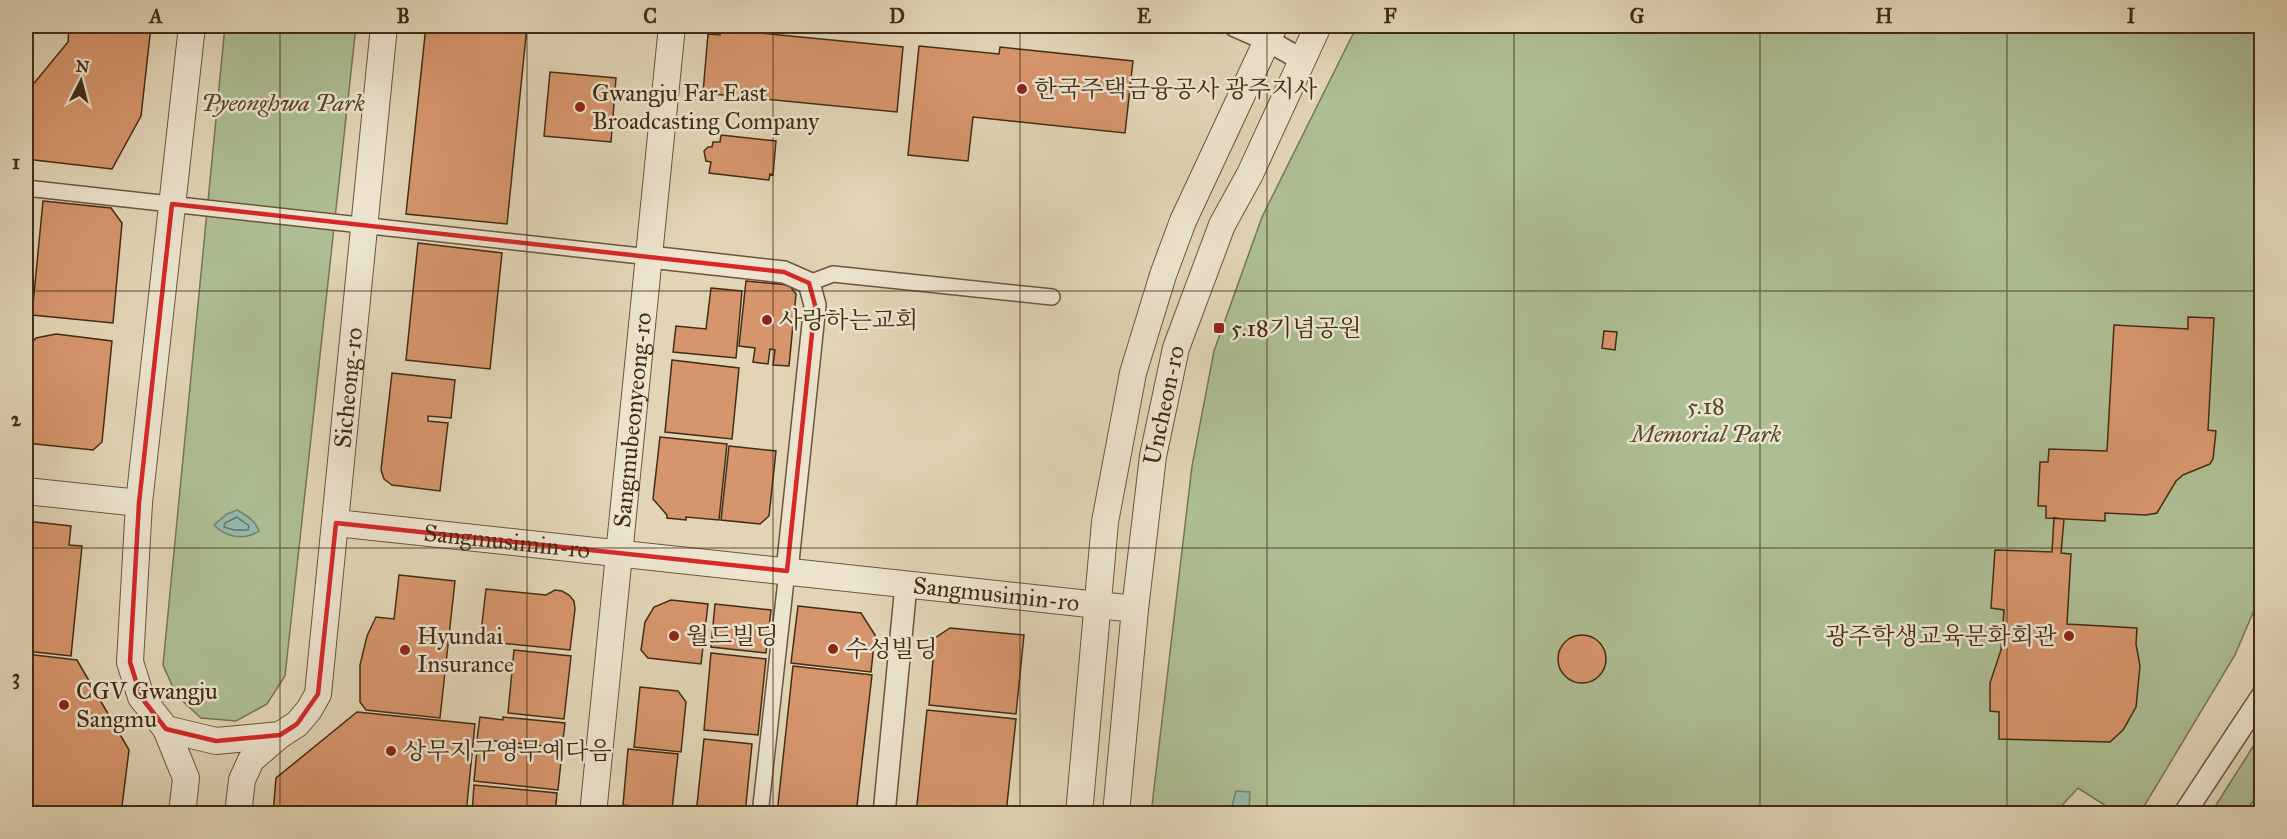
<svg xmlns="http://www.w3.org/2000/svg" width="2287" height="839" viewBox="0 0 2287 839" font-family="'IM FELL Great Primer','Noto Serif KR',serif">
	<rect width="100%" height="100%" fill="#e1d5b5"/>
	<filter id="stains"><feTurbulence type="fractalNoise" baseFrequency=".00333" numOctaves="4"/><feColorMatrix values="0 0 0 0 .2 0 0 0 0 .09 0 0 0 0 .02 0 0 0 .5 -.17"/></filter>
	<radialGradient id="worn" r=".72"><stop offset=".6" stop-color="#630" stop-opacity="0"/><stop offset="1" stop-color="#630" stop-opacity=".3"/></radialGradient>
	<!-- green -->
	<path fill="#adbe92" stroke="#787554" stroke-width="1.5" d="M225,26H356L285,676L267,704L236,721L201,718L177,696L163,665Z
		M1357,26H2261V594L2235,655L2140,813H2117L2078,788L2054,814H1151L1192,466L1214,351L1262,217Z
		M2261,734V790L2245,813H2211Z"/>
	<!-- water -->
	<path fill="#94b9ad" stroke="#738170" stroke-width="1.5" d="M237,510C246,515 256,521 259,531C244,541 225,537 214,525L227,514Z
		M1236,791L1250,792L1249,808L1247,813H1230Z"/>
	<g fill="none" stroke-linecap="round" stroke-linejoin="round">
		<!-- shore -->
		<path stroke="#6b7261" stroke-width="1.5" d="M237,517L249,526L248,530H234L224,527L225,523Z"/>
	</g>
	<!-- building -->
	<path fill="#d7956d" stroke="#422c15" stroke-width="1.5" d="M69,26H151L141,116L112,169L26,159V93L68,42Z
		M426,26H527L507,224L406,214Z
		M720,29L903,47L897,112L703,93L708,34L720,35Z
		M919,46L999,54L1000,47L1133,61L1125,133L973,117L968,161L908,155Z
		M550,72L616,78L611,142L544,136Z
		M721,135L776,141L773,175L770,174L769,180L709,173L711,162L706,161L704,151L708,147H712L713,142H720Z
		M43,201L111,208L122,223L113,323L32,315Z
		M418,243L502,253L490,369L406,360Z
		M746,281L789,285L796,294L789,366L773,365L775,350L770,349L768,364L753,362L755,348L739,346Z
		M711,288L742,291L736,358L673,352L676,326L706,329Z
		M2188,317L2214,318L2208,430L2216,431L2213,459L2210,464L2183,475L2176,481L2157,513L2146,515L2105,513V521L2046,518V506H2038L2040,462H2048L2049,449L2107,451L2114,325L2188,329Z
		M1604,331L1617,332L1615,350L1602,348Z
		M56,334L112,341L102,442L93,450L26,443V418L30,419L33,390L26,382V350L36,338Z
		M672,360L739,368L732,439L665,432Z
		M392,373L455,380L451,418L428,416V421L448,423L440,491L392,485L384,479L381,470Z
		M660,437L727,444L719,520L686,517V520L667,518V515L653,499Z
		M729,446L776,451L769,516L760,524L721,520Z
		M2054,518L2064,519L2061,553L2071,554L2067,624L2137,628L2136,644L2140,666L2136,707L2123,730L2110,742L1999,739V712L1990,711V683L2001,650L2004,610L1991,608L1995,550L2052,552Z
		M26,521L71,526L69,545L82,546L71,656L26,651Z
		M399,575L455,581L440,718L366,710L360,702V665L367,636L376,617L394,619Z
		M486,589L546,595L555,590L562,591L569,595L574,601L575,609L570,650L480,641Z
		M671,600L708,604L701,664L648,658L641,650L645,622L654,607Z
		M715,604L771,610L766,653L711,647Z
		M798,606L861,613L875,635L871,672L791,663Z
		M950,628L1024,635L1016,714L929,705L935,638Z
		M1558 659a24 24 0 1 1 48 0a24 24 0 1 1-48 0Z
		M514,650L571,656L564,719L508,713Z
		M711,653L766,659L758,735L704,730Z
		M26,654L77,660L129,750L121,814H26Z
		M793,666L872,675L856,814H777Z
		M640,687L678,691L686,702L681,752L634,747Z
		M927,710L1016,719L1006,814H916Z
		M357,712L475,724L466,814H273L276,778Z
		M480,717L503,720V717L565,723L562,748L477,739Z
		M704,739L752,744L745,814H696Z
		M497,745L562,752L558,790L474,781L477,750L496,752Z
		M628,749L678,754L672,810L623,805Z
		M474,785L557,793L555,814H472Z
		M622,809L670,813V814H621Z"/>
	<g fill="none" stroke-linecap="round" stroke-linejoin="round">
		<defs>
			<path id="pedestrian" d="M26,188L650,257
				M809,283L833,274L1052,297
				M760,814L787,571"/>
			<path id="minor" d="M1235,26L1267,40L1302,60
				M650,257L784,272L809,283L815,305L787,571
				M884,814L906,585
				M2184,814L2262,696"/>
			<g id="tertiary">
				<path id="s1" d="M192,26L139,503L130,662L141,697L166,729L216,741L280,735L297,724L309,710L318,694L384,26"/>
				<path d="M26,491L139,503"/>
				<path id="s2" d="M336,523L1135,609"/>
				<path d="M166,729L186,778L182,814"/>
				<path d="M238,814L242,780L251,760L280,735"/>
				<path id="s3" d="M593,814L672,26"/>
				<path d="M1079,814L1105,522L1133,373L1163,275L1183,221L1274,26"/>
				<path id="s4" d="M1116,814L1135,609L1153,456L1176,348L1222,225L1250,174L1318,26"/>
			</g>
		</defs>
		<!-- pedestrian casing -->
		<use href="#pedestrian" stroke="#6a563d" stroke-width="18"/>
		<!-- minor casing -->
		<use href="#minor" stroke="#6a563d" stroke-width="24"/>
		<!-- tertiary casing -->
		<use href="#tertiary" stroke="#6a563d" stroke-width="28"/>
		<!-- pedestrian -->
		<use href="#pedestrian" stroke="#ece4cf" stroke-width="15"/>
		<!-- minor -->
		<use href="#minor" stroke="#ece4cf" stroke-width="21"/>
		<!-- tertiary -->
		<use href="#tertiary" stroke="#ece4cf" stroke-width="26"/>
	</g>
	<!-- marked area -->
	<path fill="none" stroke="#d62828" stroke-width="4.5" stroke-linejoin="round" d="M172,204L784,272L809,283L815,305L787,571L336,523L318,694L297,724L280,735L216,741L166,729L141,697L130,662L139,503Z"/>
	<!-- grid -->
	<path fill="none" stroke="#422c15" stroke-width="1.5" stroke-opacity="0.55" d="M280,26V814M527,26V814M773,26V814M1020,26V814M1267,26V814M1514,26V814M1760,26V814M2007,26V814M26,291H2262M26,548H2262"/>
	<!-- markers -->
	<g fill="#8f2418" stroke="#ece4cf" stroke-width="2">
		<circle cx="1022" cy="89" r="6"/>
		<circle cx="580" cy="107" r="6"/>
		<circle cx="767" cy="320" r="6"/>
		<rect x="1213" y="322" width="12" height="12" rx="3"/>
		<circle cx="674" cy="636" r="6"/>
		<circle cx="2069" cy="636" r="6"/>
		<circle cx="833" cy="649" r="6"/>
		<circle cx="405" cy="650" r="6"/>
		<circle cx="64" cy="705" r="6"/>
		<circle cx="391" cy="751" r="6"/>
	</g>
	<g text-anchor="middle" dominant-baseline="central" stroke-width="5" stroke-linejoin="round" paint-order="stroke">
		<!-- poi labels -->
		<g font-size="24" fill="#422c15" stroke="#ece4cf" text-anchor="start">
			<text x="1034" y="89">한국주택금융공사 광주지사</text>
			<text x="592" y="93">Gwangju Far East<tspan x="592" dy="28">Broadcasting Company</tspan></text>
			<text x="779" y="320">사랑하는교회</text>
			<text x="1231" y="328">5.18기념공원</text>
			<text x="417" y="636">Hyundai<tspan x="417" dy="28">Insurance</tspan></text>
			<text x="686" y="636">월드빌딩</text>
			<text x="2057" y="636" text-anchor="end">광주학생교육문화회관</text>
			<text x="845" y="649">수성빌딩</text>
			<text x="76" y="691">CGV Gwangju<tspan x="76" dy="28">Sangmu</tspan></text>
			<text x="403" y="751">상무지구영무예다음</text>
		</g>
		<!-- park labels -->
		<g font-size="24" font-style="italic" fill="#57492e" stroke="#ece4cf">
			<text x="283" y="103">Pyeonghwa Park</text>
			<text x="1706" y="406">5.18<tspan x="1706" dy="28">Memorial Park</tspan></text>
		</g>
		<!-- street labels -->
		<g font-size="24" fill="#422c15" stroke="#ece4cf">
			<text stroke="none"><textPath href="#s1" startOffset="1197">Sicheong-ro</textPath></text>
			<text stroke="none"><textPath href="#s4" startOffset="412">Uncheon-ro</textPath></text>
			<text stroke="none"><textPath href="#s3" startOffset="396">Sangmubeonyeong-ro</textPath></text>
			<text stroke="none"><textPath href="#s2" startOffset="172">Sangmusimin-ro</textPath></text>
			<text stroke="none"><textPath href="#s2" startOffset="664">Sangmusimin-ro</textPath></text>
		</g>
	</g>
	<!-- margin -->
	<rect width="2287" height="839" fill="none" stroke="#e1d5b5" stroke-width="66"/>
	<!-- north arrow -->
	<g transform="translate(81 81) rotate(6)" stroke="#ece4cf" stroke-width="4.5" paint-order="stroke">
	<path d="M0-4.5L10 22L0 15L-10 22Z" fill="#422c15"/>
	<text y="-9" font-size="16" font-weight="bold" text-anchor="middle" fill="#422c15">N</text>
	</g>
	<rect x="33" y="33" width="2221" height="773" fill="none" stroke="#422c15" stroke-width="2"/>
	<g font-size="20" text-anchor="middle" font-weight="bold" fill="#422c15">
		<text x="156" y="23">A</text>
		<text x="403" y="23">B</text>
		<text x="650" y="23">C</text>
		<text x="897" y="23">D</text>
		<text x="1144" y="23">E</text>
		<text x="1390" y="23">F</text>
		<text x="1637" y="23">G</text>
		<text x="1884" y="23">H</text>
		<text x="2131" y="23">I</text>
		<text x="16" y="169">1</text>
		<text x="16" y="426">2</text>
		<text x="16" y="684">3</text>
	</g>
	<rect width="100%" height="100%" filter="url(#stains)"/>
	<rect width="100%" height="100%" fill="url(#worn)"/>
</svg>
